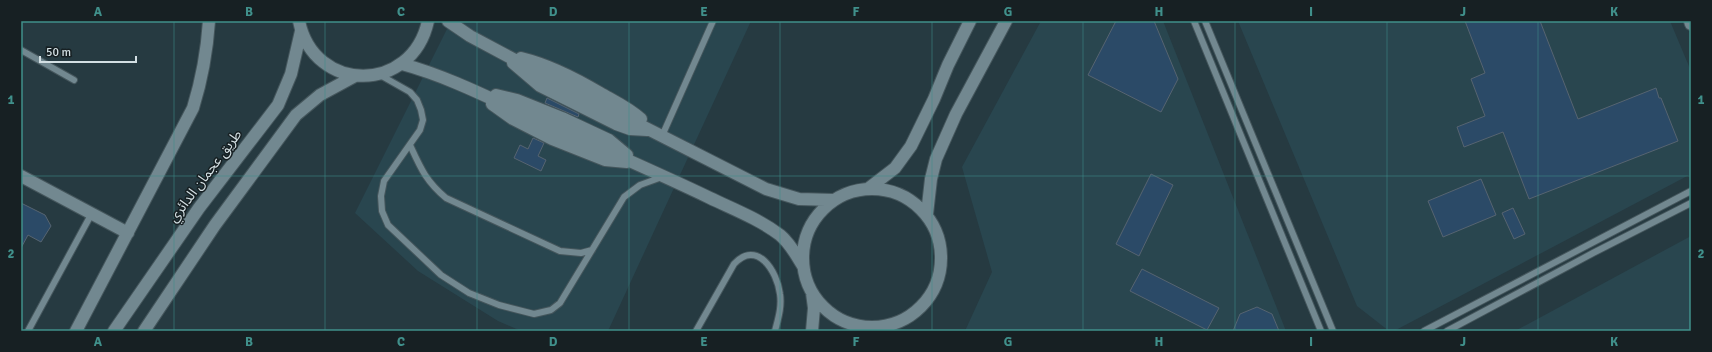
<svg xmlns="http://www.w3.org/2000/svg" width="1712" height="352" viewBox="0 0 1712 352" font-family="Signika,'Noto Sans Arabic',sans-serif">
	<rect width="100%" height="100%" fill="#263a41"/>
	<!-- built -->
	<path fill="#29464f" d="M451,21H751L608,331H521L498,321L418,271L355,213Z
		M1041,21H1163L1286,331H965L992,272L962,167Z
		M1238,21H1670L1691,71V174L1394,331H1389L1357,306Z
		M1691,236V331H1515Z"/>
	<!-- building -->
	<path fill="#2b4a67" stroke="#566471" d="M1116,21H1154L1178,79L1161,112L1088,75Z
		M1465,21H1540L1578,119L1656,88L1659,98H1661L1678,141L1529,199L1503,132L1464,147L1457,127L1485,116L1471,79L1485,73Z
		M547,98L579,114L578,117L545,103Z
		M533,138L544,143L538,156L546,160L541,171L514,158L520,145L528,149Z
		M1151,174L1173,185L1139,256L1116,244Z
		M1481,179L1496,215L1443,237L1428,201Z
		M21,203L45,215L51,226L41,242L28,235L21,248Z
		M1513,208L1525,234L1514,239L1502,213Z
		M1142,269L1219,308L1207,330L1130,291Z
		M1257,307L1272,314L1279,331H1233L1240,314Z"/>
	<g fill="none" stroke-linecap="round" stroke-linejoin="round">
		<defs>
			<path id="lane" d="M1194,21L1321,331
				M1205,21L1333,331
				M21,50L74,80
				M380,75L410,92L417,100L421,110L423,120L420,130L384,181L381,196L382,211L388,225L441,275L469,293L499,305L534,314L551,310L560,303L624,197L640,185L662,177
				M662,136L713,21
				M410,145C421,169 426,181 446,198L560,251L581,253L592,250
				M28,331L92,213
				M696,331L734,264C757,239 777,271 780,294C782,307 778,319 775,331
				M1424,331L1691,191
				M1447,331L1593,253L1691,203"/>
			<path id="secondary" d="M299,21C314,94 412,94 428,21
				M448,21L470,36L575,92L766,189L799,199L834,200
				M1690,21L1691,24
				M521,58C550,65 575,78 600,93C614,101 629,108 641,119
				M513,63L540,86L616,124L630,129L647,130
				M402,64C457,79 506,107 558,129C609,152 660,174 710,198C733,209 759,219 780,235C790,243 796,255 803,266
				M496,95L517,100L562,118L609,140L627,155
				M492,104L513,119L552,139L605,160L627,162
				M21,176L128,233
				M869,188L895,168L911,146L934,99L948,65L970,21
				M803 258a69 69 0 1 1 138 0a69 69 0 1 1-138 0Z
				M927,214L931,179L936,159L956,114L1006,21
				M812,293L814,308L812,331
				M76,331L193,108C202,79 207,51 209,21
				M114,331L199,208L278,105L291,74L301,31
				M144,331L215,225L296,115L320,95L355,76"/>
		</defs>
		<!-- lane casing -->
		<use href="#lane" stroke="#45565c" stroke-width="8"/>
		<!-- secondary casing -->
		<use href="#secondary" stroke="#45565c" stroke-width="14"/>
		<!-- lane -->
		<use href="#lane" stroke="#728890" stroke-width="6"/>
		<!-- secondary -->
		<use href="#secondary" stroke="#728890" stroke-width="12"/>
	</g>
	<!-- grid -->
	<path fill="none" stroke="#40908b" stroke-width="1" stroke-opacity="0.55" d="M174,21V331M325,21V331M477,21V331M629,21V331M780,21V331M932,21V331M1083,21V331M1235,21V331M1387,21V331M1538,21V331M21,176H1691"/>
	<g text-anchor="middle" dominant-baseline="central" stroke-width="3" stroke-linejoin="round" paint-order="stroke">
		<!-- street labels -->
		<g font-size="14" fill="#d3dfe3" stroke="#172023">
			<text transform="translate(205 176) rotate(-53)">طريق عجمان الدائري</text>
		</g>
	</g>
	<!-- border -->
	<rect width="1712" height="352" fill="none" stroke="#172023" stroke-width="44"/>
	<!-- scale -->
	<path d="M40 56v6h96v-6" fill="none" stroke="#d3dfe3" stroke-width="2"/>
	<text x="46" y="56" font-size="12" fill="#d3dfe3" stroke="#172023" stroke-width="3" paint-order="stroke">50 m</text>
	<rect x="22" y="22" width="1668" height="308" fill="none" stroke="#40908b" stroke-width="1.5"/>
	<g font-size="13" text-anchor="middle" font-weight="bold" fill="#40908b">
		<text x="98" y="16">A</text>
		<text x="249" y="16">B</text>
		<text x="401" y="16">C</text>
		<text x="553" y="16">D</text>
		<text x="704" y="16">E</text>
		<text x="856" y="16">F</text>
		<text x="1008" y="16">G</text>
		<text x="1159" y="16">H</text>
		<text x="1311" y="16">I</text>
		<text x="1463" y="16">J</text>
		<text x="1614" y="16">K</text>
		<text x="11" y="104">1</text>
		<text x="1701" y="104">1</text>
		<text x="11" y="258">2</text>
		<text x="1701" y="258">2</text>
		<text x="98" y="346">A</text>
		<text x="249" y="346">B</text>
		<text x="401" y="346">C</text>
		<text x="553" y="346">D</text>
		<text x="704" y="346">E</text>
		<text x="856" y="346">F</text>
		<text x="1008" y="346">G</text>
		<text x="1159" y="346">H</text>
		<text x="1311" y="346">I</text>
		<text x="1463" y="346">J</text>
		<text x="1614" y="346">K</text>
	</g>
</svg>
